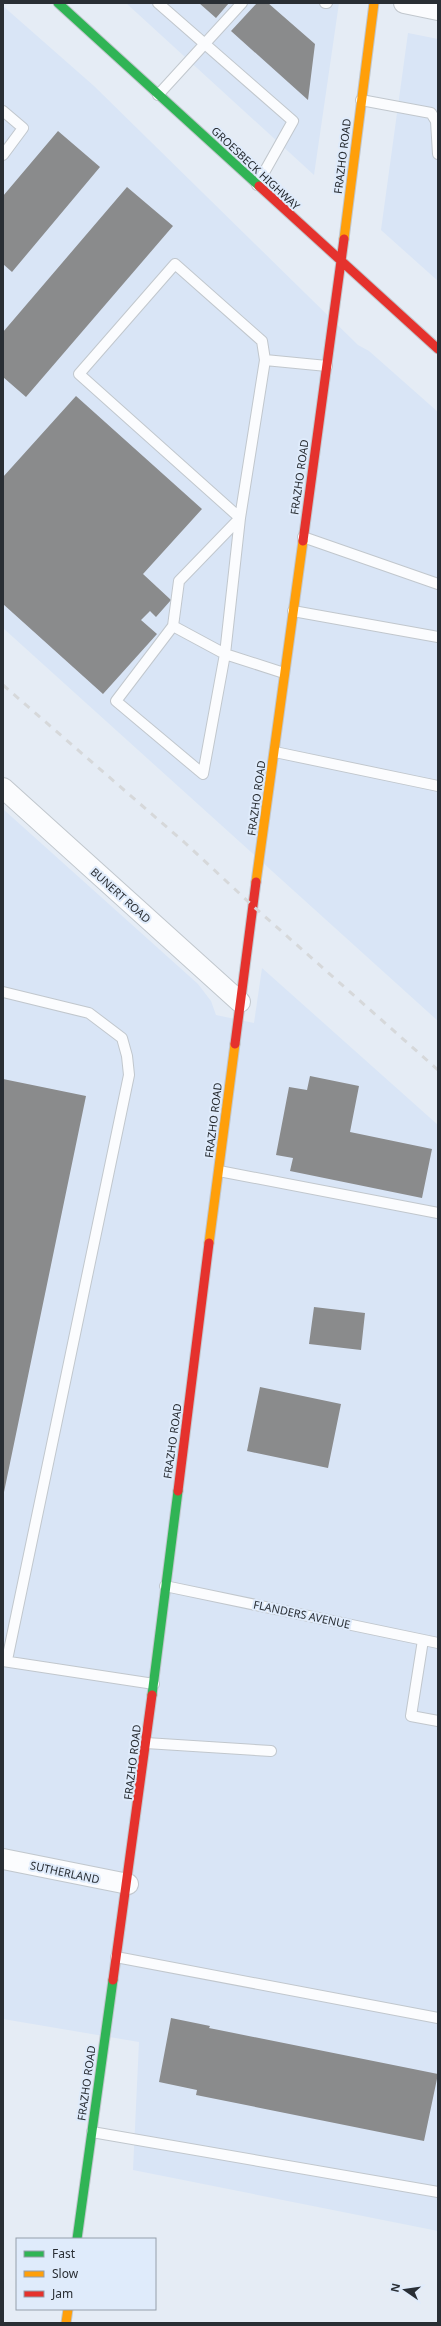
<svg xmlns="http://www.w3.org/2000/svg" width="441" height="2326" viewBox="0 0 441 2326" font-family="'Noto Sans',sans-serif">
	<rect width="100%" height="100%" fill="#e5ecf5"/>
	<!-- built -->
	<path fill="#d9e5f6" d="M126,3H339L314,175Z
		M3,6L94,86L358,345L369,351L438,412V1021L3,628Z
		M408,33L438,39V281L381,230Z
		M3,809L198,984L211,1001L216,1015L254,1023L262,968L438,1125V2231L133,2170L139,2042L3,2019Z"/>
	<!-- building -->
	<path fill="#8a8b8c" d="M199,3H229L216,18Z
		M257,3H268L315,44L308,100L231,31Z
		M58,131L100,167L12,272L3,264V196Z
		M127,187L173,226L26,397L3,377V332Z
		M76,396L202,509L143,574L171,600L156,617L150,611L141,620L157,634L103,694L3,604V477Z
		M310,1076L359,1086L350,1132L432,1149L422,1198L290,1171L293,1158L276,1155L289,1087L307,1090Z
		M3,1079L86,1096L4,1492H3Z
		M314,1307L365,1313L361,1350L309,1344Z
		M260,1387L341,1404L328,1468L247,1451Z
		M171,2018L210,2026L209,2028L438,2074L424,2141L196,2095L197,2090L159,2082Z"/>
	<g fill="none" stroke-linecap="round" stroke-linejoin="round">
		<defs>
			<path id="lane" d="M158,3L293,121L257,185
				M325,3H327
				M158,95L242,3
				M361,100L431,113L436,121L438,154
				M3,111L23,128L3,155
				M303,537L438,584
				M293,611L438,637
				M173,626L179,581L240,518L79,374L175,264L262,341L265,360
				M173,626L225,654L203,774L116,701Z
				M284,673L225,654L240,518L265,360L327,366
				M275,752L438,786
				M3,992L89,1013L122,1038L127,1056L129,1075L7,1660
				M219,1171L438,1213
				M165,1586L438,1643
				M423,1640L411,1716L438,1721
				M3,1661L154,1684
				M146,1743L271,1751
				M116,1957L438,2018
				M92,2132L438,2192"/>
			<path id="street" d="M404,3L438,10
				M3,788L240,1002
				M3,1859L128,1884"/>
			<path id="fast" d="M58,3L259,186
				M152,1695L178,1491
				M77,2239L113,1980"/>
			<path id="slow" d="M344,239L374,3
				M256,882L303,541
				M209,1243L235,1044
				M66,2323L68,2309"/>
			<path id="jam" d="M259,186L438,349
				M303,541L344,239
				M235,1044L256,882
				M178,1491L209,1243
				M113,1980L152,1695"/>
		</defs>
		<!-- lane casing -->
		<use href="#lane" stroke="#c1c7cd" stroke-width="12"/>
		<!-- street casing -->
		<use href="#street" stroke="#c1c7cd" stroke-width="22"/>
		<!-- fast casing -->
		<use href="#fast" stroke="#c1c7cd" stroke-width="11"/>
		<!-- slow casing -->
		<use href="#slow" stroke="#c1c7cd" stroke-width="11"/>
		<!-- jam casing -->
		<use href="#jam" stroke="#c1c7cd" stroke-width="11"/>
		<!-- lane -->
		<use href="#lane" stroke="#fbfcfe" stroke-width="10"/>
		<!-- street -->
		<use href="#street" stroke="#fbfcfe" stroke-width="20"/>
		<!-- fast -->
		<use href="#fast" stroke="#30b455" stroke-width="9"/>
		<!-- slow -->
		<use href="#slow" stroke="#ff9f0a" stroke-width="9"/>
		<!-- jam -->
		<use href="#jam" stroke="#e5322d" stroke-width="9"/>
		<!-- rail -->
		<path stroke="#d6d8da" stroke-width="3" stroke-dasharray="7 7" stroke-linecap="butt" d="M3,685L184,842L253,906L438,1070"/>
	</g>
	<g text-anchor="middle" dominant-baseline="central" stroke-width="4" stroke-linejoin="round" paint-order="stroke">
		<!-- street labels -->
		<g font-size="11" fill="#292e34" stroke="#dfebfb">
			<text transform="translate(342 156) rotate(-83)">FRAZHO ROAD</text>
			<text transform="translate(256 168) rotate(43)">GROESBECK HIGHWAY</text>
			<text transform="translate(299 477) rotate(-82)">FRAZHO ROAD</text>
			<text transform="translate(256 798) rotate(-82)">FRAZHO ROAD</text>
			<text transform="translate(121 895) rotate(42)">BUNERT ROAD</text>
			<text transform="translate(213 1120) rotate(-83)">FRAZHO ROAD</text>
			<text transform="translate(172 1441) rotate(-82)">FRAZHO ROAD</text>
			<text transform="translate(302 1614) rotate(12)">FLANDERS AVENUE</text>
			<text transform="translate(132 1762) rotate(-83)">FRAZHO ROAD</text>
			<text transform="translate(65 1872) rotate(12)">SUTHERLAND</text>
			<text transform="translate(86 2083) rotate(-82)">FRAZHO ROAD</text>
		</g>
	</g>
	<!-- border -->
	<rect width="441" height="2326" fill="none" stroke="#292e34" stroke-width="8"/>
	<!-- legend -->
	<rect x="16" y="2238" width="140" height="72" fill="#dfebfb" stroke="#969fab"/>
	<rect x="24" y="2251" width="20" height="6" fill="#30b455" stroke="#969fab"/>
	<text x="52" y="2258" font-size="12" fill="#292e34">Fast</text>
	<rect x="24" y="2271" width="20" height="6" fill="#ff9f0a" stroke="#969fab"/>
	<text x="52" y="2278" font-size="12" fill="#292e34">Slow</text>
	<rect x="24" y="2291" width="20" height="6" fill="#e5322d" stroke="#969fab"/>
	<text x="52" y="2298" font-size="12" fill="#292e34">Jam</text>
	<!-- north arrow -->
	<g transform="translate(405 2290) rotate(283)" stroke="#dfebfb" stroke-width="3" paint-order="stroke">
	<path d="M0-3L7 15L0 10L-7 15Z" fill="#292e34"/>
	<text y="-6" font-size="11" font-weight="bold" text-anchor="middle" fill="#292e34">N</text>
	</g>
</svg>
